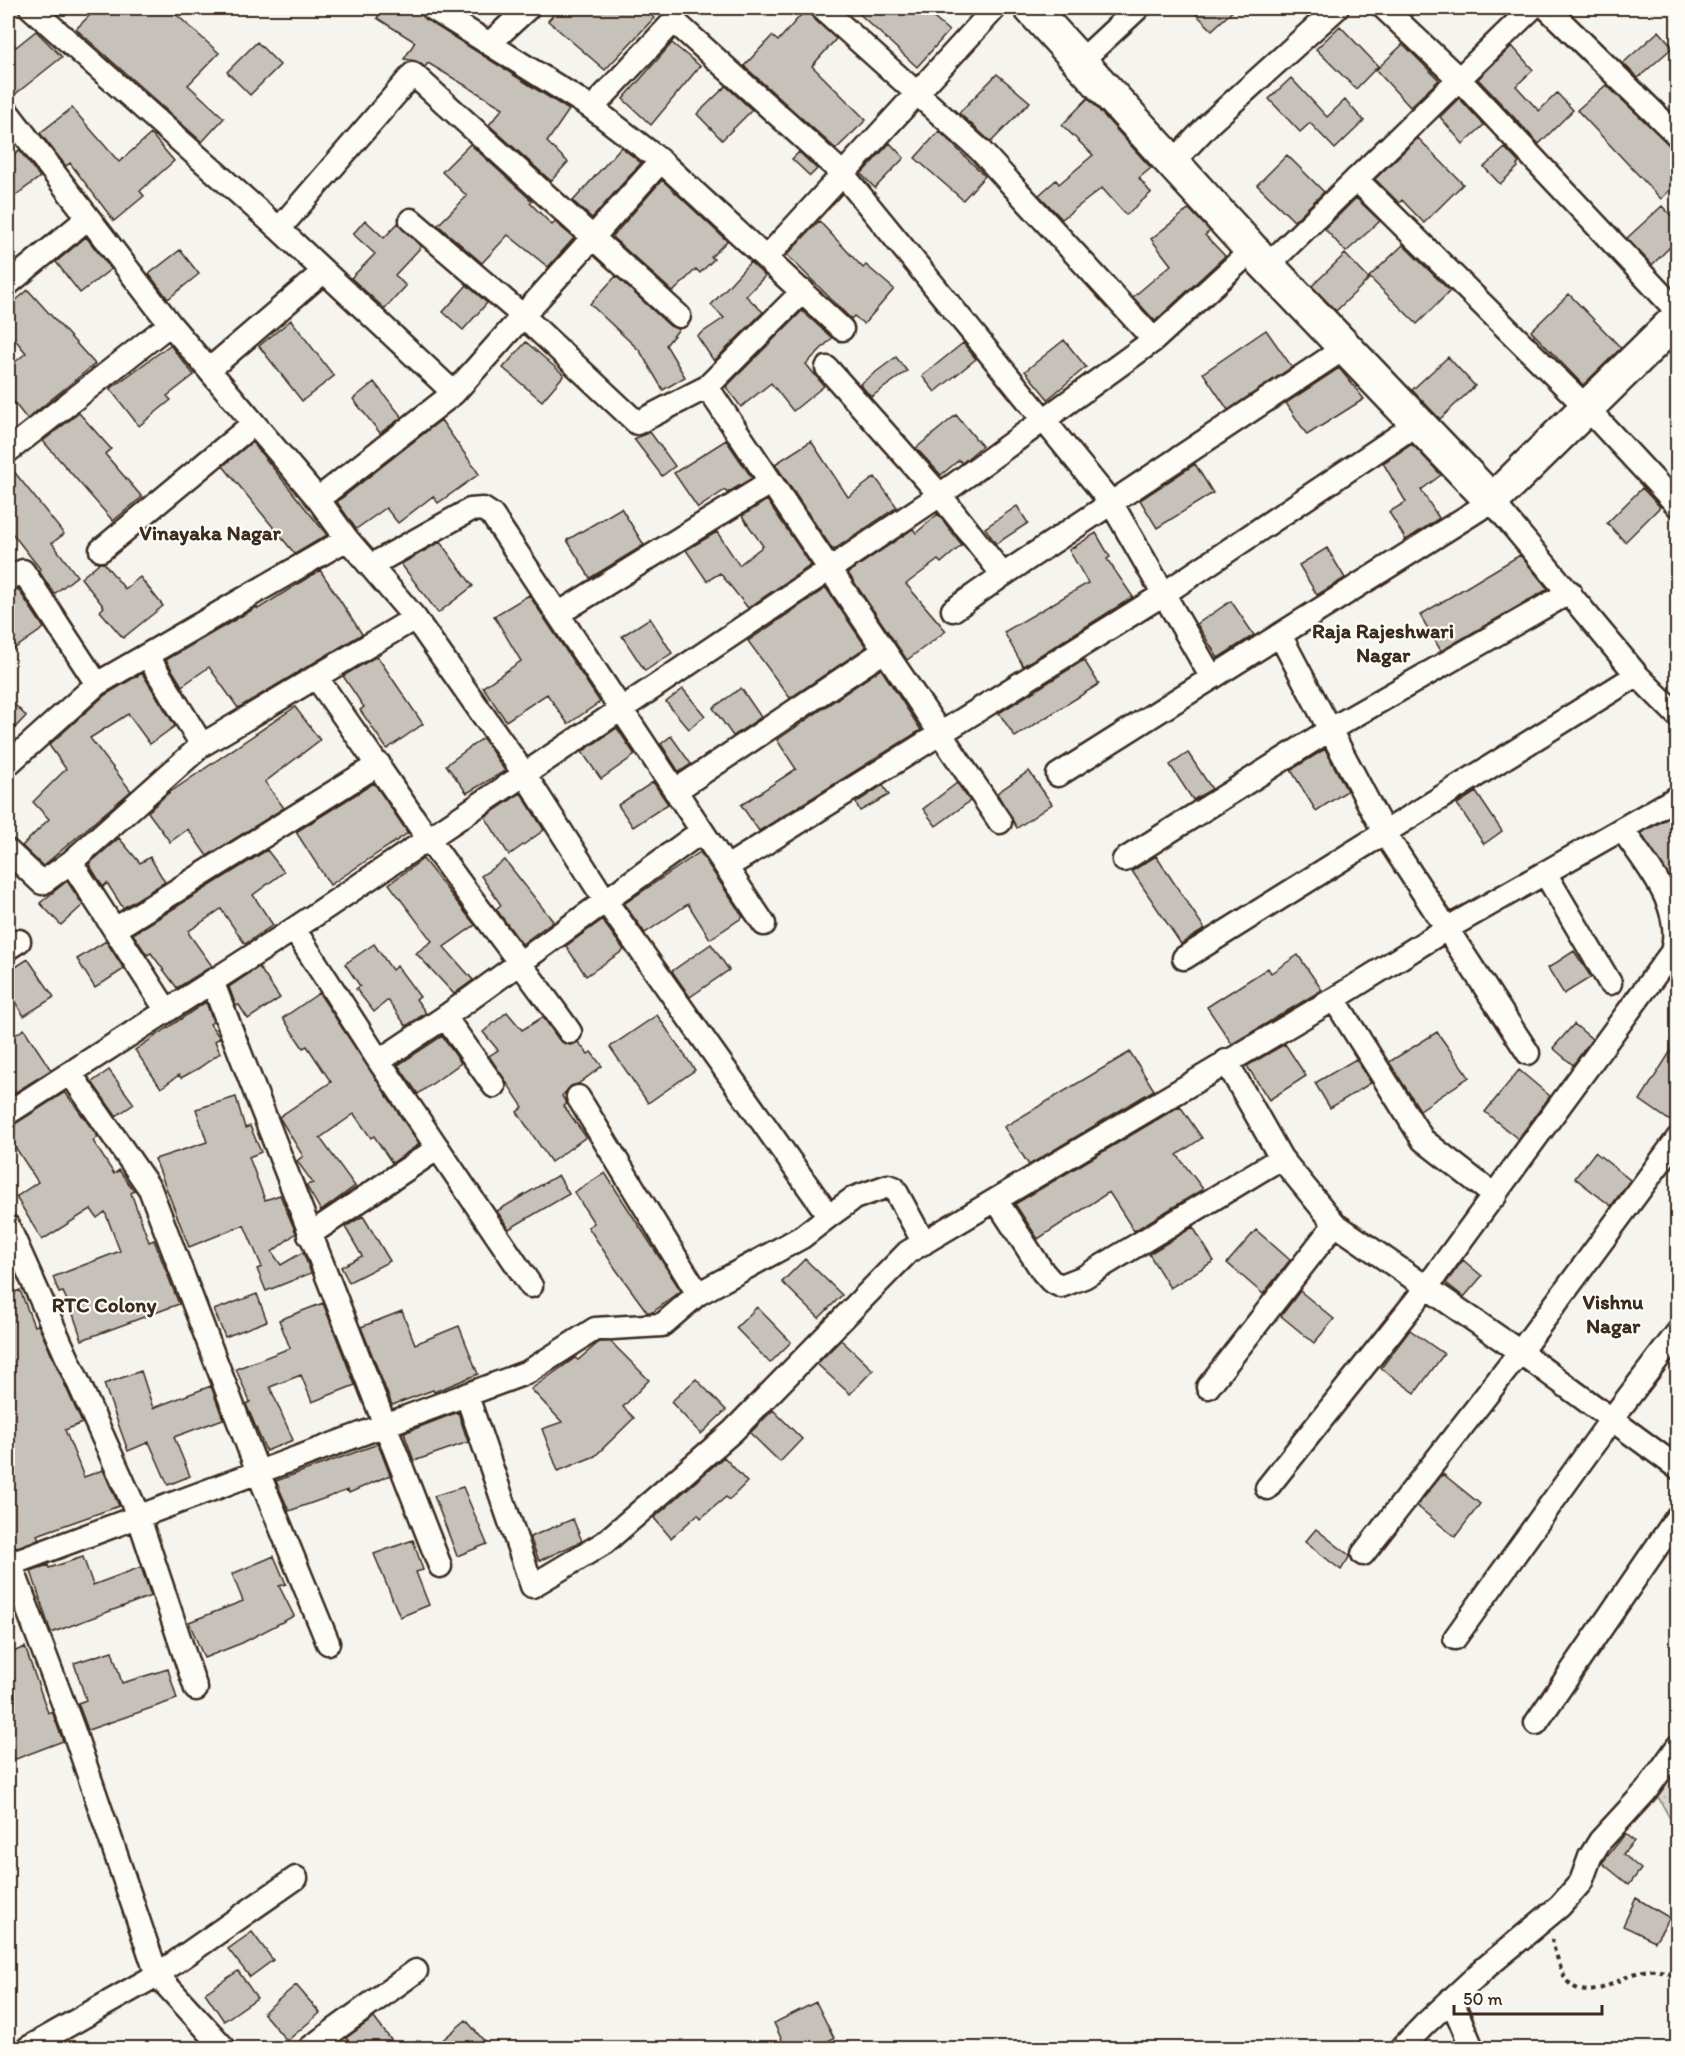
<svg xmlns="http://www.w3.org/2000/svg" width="1685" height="2056" viewBox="0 0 1685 2056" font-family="Itim,sans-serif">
	<defs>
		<pattern id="grass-dots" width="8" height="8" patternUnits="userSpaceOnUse" patternTransform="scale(1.5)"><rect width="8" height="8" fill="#dad6d0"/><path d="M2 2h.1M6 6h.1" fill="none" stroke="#bcb8b2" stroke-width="1.8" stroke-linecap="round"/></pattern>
	</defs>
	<rect width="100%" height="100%" fill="#f5f4ee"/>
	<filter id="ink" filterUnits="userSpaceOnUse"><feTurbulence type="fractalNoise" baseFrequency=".0167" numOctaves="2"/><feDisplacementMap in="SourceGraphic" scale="12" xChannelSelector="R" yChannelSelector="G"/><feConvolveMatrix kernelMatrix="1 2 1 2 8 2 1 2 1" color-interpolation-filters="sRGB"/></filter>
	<g filter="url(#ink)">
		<!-- grass -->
		<path fill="url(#grass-dots)" stroke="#8a8077" stroke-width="1.5" d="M1677,1767V1831L1657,1795Z"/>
		<!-- building -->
		<path fill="#c7c1bb" stroke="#3b2a1e" stroke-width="1.5" d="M97,8H169L219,53L188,85L224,118L202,142L76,29Z
			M384,8H416L425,19L569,110L547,142L568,162L551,181L489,125L503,108L428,63L425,67L416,61L404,59L415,42L377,18Z
			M559,8H643L654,18L605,70L548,21Z
			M807,8L813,18L836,39L812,66L866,120L836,149L744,66L772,36L778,41Z
			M853,8H922L949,31L917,67Z
			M1190,8H1236L1212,30Z
			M1340,26L1378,66L1356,89L1316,49Z
			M36,31L62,57L8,100V36L16,47Z
			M1659,31L1673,47L1638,78L1623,63Z
			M257,42L280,65L250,95L227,72Z
			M672,43L700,66L651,125L623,99Z
			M1403,44L1439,80L1410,107L1376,70Z
			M1512,46L1533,70L1516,86L1539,111L1557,93L1573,110L1539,144L1478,79Z
			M997,74L1030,102L991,142L959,113Z
			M1291,78L1327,117L1345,100L1364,121L1335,149L1310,123L1300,132L1269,99Z
			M1606,85L1677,151V183L1661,199L1577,110Z
			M726,86L752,110L722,140L697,114Z
			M1088,98L1151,168L1139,178L1151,193L1126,215L1102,188L1062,219L1039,195L1056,180L1059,184L1093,155L1062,125Z
			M1459,98L1484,125L1463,144L1440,117Z
			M72,108L119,162L151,134L174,161L140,191L144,196L114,221L70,163L66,166L40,133Z
			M939,131L985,176L963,200L915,158Z
			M1418,138L1463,184L1424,223L1402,200L1399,203L1375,179Z
			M890,143L904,158L875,188L861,174Z
			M470,144L532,201L530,203L552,225L555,222L574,238L548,267L508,235L482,263L438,225L467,196L442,172Z
			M621,147L641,163L592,218L573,201Z
			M1505,148L1519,163L1517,165L1518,167L1500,184L1484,167Z
			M19,150L40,177L8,201V159Z
			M799,152L817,169L810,176L792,159Z
			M1287,155L1324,192L1294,221L1257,185Z
			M662,180L727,241L711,257L714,259L700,273L696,269L673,292L612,237Z
			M1356,198L1380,221L1346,252L1325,229Z
			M1662,206L1677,222V240L1652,265L1627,238Z
			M1189,209L1210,231L1205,235L1225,256L1155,321L1133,297L1171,265L1151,239Z
			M365,220L384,238L398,223L421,247L395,275L406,286L385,309L351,278L375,254L353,234Z
			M819,221L863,268L866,265L894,289L864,324L854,316L851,319L787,255Z
			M86,237L111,269L80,293L56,262Z
			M1403,245L1450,291L1417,324L1369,277Z
			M180,250L199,274L168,299L149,274Z
			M1345,254L1369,279L1336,311L1312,286Z
			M750,262L765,276L746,296L763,312L714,361L697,336L724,318L711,305Z
			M616,276L670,326L679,329L666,345L685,377L663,390L640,351L590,304Z
			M467,285L487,303L463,330L443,312Z
			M28,290L95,364L27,419L8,395V368L26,353L8,331V307Z
			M1569,294L1621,348L1583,385L1531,331Z
			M802,311L832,338L806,364L824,386L793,411L771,383L741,407L726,387Z
			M291,320L334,376L302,401L259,346Z
			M1266,330L1292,367L1228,410L1203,373Z
			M1064,340L1086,367L1048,399L1025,371Z
			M526,342L564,375L542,401L503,368Z
			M963,343L976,359L935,392L922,376Z
			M170,345L194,375L167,396L171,400L139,426L110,389Z
			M896,357L907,371L871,397L860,384Z
			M1448,357L1475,386L1440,419L1412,390Z
			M1339,368L1364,399L1307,435L1286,403Z
			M374,382L402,417L380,433L353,399Z
			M79,413L111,449L105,454L142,497L113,521L43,441Z
			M956,415L982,446L962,463L959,460L941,475L916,448Z
			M441,420L479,474L438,503L433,496L398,523L386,508L356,529L337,502Z
			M650,432L675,466L662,476L634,439Z
			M726,440L752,478L727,493L725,490L698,508L674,473Z
			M811,441L848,497L875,477L897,507L833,550L775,464Z
			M252,442L327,535L295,554L223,466Z
			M1412,444L1441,475L1421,490L1439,518L1406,540L1389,512L1406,502L1383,463Z
			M8,464L64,534L52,543L77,576L54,594L39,571L41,570L8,528Z
			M1195,464L1213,493L1157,528L1140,500Z
			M1642,488L1660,507L1625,542L1607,523Z
			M767,500L811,565L748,608L720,573L707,581L686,550L717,532L739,565L763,546L742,516Z
			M1017,506L1028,523L996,544L985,528Z
			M621,508L644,545L590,578L567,540Z
			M938,514L962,545L941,563L938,560L906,584L946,631L907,660L848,573L913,529L916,533Z
			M1096,533L1110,557L1107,559L1133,597L1023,666L1004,632L1088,583L1069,550Z
			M440,542L473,586L438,613L401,564Z
			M1327,548L1345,578L1317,595L1299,565Z
			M1520,555L1548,589L1441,651L1420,615Z
			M99,563H104L125,589L140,577L163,606L123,638L100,611L104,607L81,578Z
			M320,570L362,634L238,708L209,667L182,686L166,660L257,607L258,609Z
			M826,588L866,647L790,698L748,641Z
			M18,589L44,628L8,653V593Z
			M529,595L600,702L568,724L547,694L506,721L483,687L521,661L494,616Z
			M1231,601L1254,635L1218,658L1197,624Z
			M650,618L672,653L645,671L622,636Z
			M377,656L423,724L387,749L360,710L364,707L343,676Z
			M1084,660L1099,684L1015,737L999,713Z
			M881,669L921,730L759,831L741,805L796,769L777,740Z
			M142,673L175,726L150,744L128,714L90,738L131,791L43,866L22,846L49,819L33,802L66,769L49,745L105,695Z
			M741,688L761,717L733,736L713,708Z
			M683,689L705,716L689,729L666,702Z
			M8,698L26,716L8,735Z
			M295,707L320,740L265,782L284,808L207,856L188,829L170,842L148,812L166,795Z
			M617,728L635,755L601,779L582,752Z
			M671,736L691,764L679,772L661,744Z
			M483,738L505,771L467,793L446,765Z
			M1325,749L1347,791L1316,811L1291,770Z
			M1188,753L1212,789L1193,800L1170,765Z
			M1029,771L1052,804L1017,828L997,793Z
			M653,782L668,804L633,827L618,805Z
			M374,783L408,833L330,885L296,832Z
			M957,783L970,801L936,826L923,809Z
			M883,785L889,795L860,811L856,803Z
			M1476,792L1502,831L1484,844L1457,804Z
			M521,793L544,830L509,855L485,817Z
			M1674,815L1677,821V891L1641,833Z
			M119,838L140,863L150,857L165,882L123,908L107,883L103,887L89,864Z
			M267,850L284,872L253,895L273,925L245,944L221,909L189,931V934L212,966L177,988L151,953L147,955L133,934Z
			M700,852L743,917L710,939L688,904L645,933L624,904Z
			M1156,856L1205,929L1181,944L1132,871Z
			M423,859L475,925L444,947L473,980L454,994L416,953L432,941L389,884Z
			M505,860L553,921L522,944L496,909L501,905L481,876Z
			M67,881L83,905L61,925L40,903Z
			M602,920L624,950L586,976L566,946Z
			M106,941L124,969L95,988L77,959Z
			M374,944L392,970L397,966L420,997L416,999L426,1013L406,1026L388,1000L374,1012L356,989L360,986L345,964Z
			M711,944L729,970L690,997L672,971Z
			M1574,951L1591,977L1564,994L1548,968Z
			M1298,955L1322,990L1232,1044L1207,1007L1268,968L1271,973Z
			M28,959L54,997L24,1016L8,991V972Z
			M259,967L280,998L248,1019L239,1005L236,1006L229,987Z
			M319,993L419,1144L392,1163L374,1136L371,1138L354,1114L320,1138L355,1186L321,1211L306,1185L313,1183L297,1161L303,1156L279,1117L331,1082L307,1046L303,1048L283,1018Z
			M206,1002L213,1022L210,1024L220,1038L215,1041L220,1053L199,1068L181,1078L179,1075L161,1088L135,1050Z
			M507,1012L522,1030L543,1017L559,1040L571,1045L578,1042L588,1054L591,1052L602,1066L578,1084L571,1086L562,1096L567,1104L564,1106L586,1137L551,1162L517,1112L523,1107L489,1056L498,1050L483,1032Z
			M657,1015L695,1070L648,1103L610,1047Z
			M1574,1024L1592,1039L1573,1065L1553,1048Z
			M24,1029L51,1070L8,1097V1040Z
			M1437,1032L1469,1077L1420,1110L1389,1062Z
			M442,1036L461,1063L418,1094L398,1065Z
			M1677,1041V1125H1676L1640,1100Z
			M1285,1044L1306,1076L1269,1100L1247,1066Z
			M1130,1052L1154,1090L1029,1165L1004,1127Z
			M1356,1059L1371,1083L1330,1108L1315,1083Z
			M109,1070L134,1104L116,1116L92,1082Z
			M1519,1070L1550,1096L1518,1139L1485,1112Z
			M65,1092L98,1137L93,1141L114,1174L119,1170L134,1191L131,1193L149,1242L154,1240L179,1304L82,1340L72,1311L63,1292L59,1293L53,1277L120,1251L105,1212L97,1218L91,1209L42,1240L16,1197L38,1182L8,1136V1126L15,1124Z
			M236,1097L245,1128L250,1126L261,1152L249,1157L265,1200L280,1195L296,1233L272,1252L281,1265L303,1252L311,1273L266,1291L257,1269L262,1267L244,1225L189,1247L155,1159L207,1142L196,1109Z
			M1180,1106L1202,1138L1177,1155L1203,1189L1134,1231L1109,1192L1038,1239L1015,1204Z
			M1595,1152L1630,1180L1611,1206L1575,1178Z
			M605,1173L681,1291L653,1312H647L615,1268L588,1227L594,1223L574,1192Z
			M558,1175L569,1194L509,1229L497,1211Z
			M363,1216L390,1261L349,1282L341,1267L362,1256L345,1227Z
			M1193,1227L1214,1261L1170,1288L1149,1254Z
			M1256,1230L1290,1260L1263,1294L1227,1263Z
			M805,1259L842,1295L819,1318L782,1282Z
			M1463,1260L1482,1276L1464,1297L1446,1283Z
			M20,1290L34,1326L38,1325L82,1423L65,1430L84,1477L103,1470L119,1506L37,1535L39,1539L17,1547L8,1542V1295Z
			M1300,1291L1334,1319L1314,1343L1281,1316Z
			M257,1294L267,1321L225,1337L214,1310Z
			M323,1303L355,1385L312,1402L301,1375L270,1387L293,1440L266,1451L246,1404L250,1402L236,1369L290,1348L279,1320Z
			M757,1307L791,1342L770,1363L736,1328Z
			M402,1311L415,1344L459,1326L478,1374L434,1392L433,1390L392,1405L361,1327Z
			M1410,1330L1444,1354L1415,1393L1381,1368Z
			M841,1340L873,1370L850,1394L817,1364Z
			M599,1342H611L649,1380L623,1407L634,1418L595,1456L558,1471L542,1429L562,1422L531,1389L575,1358L578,1360Z
			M141,1371L153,1408L211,1386L223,1419L174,1437L190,1476L168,1485L149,1442L128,1451L104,1384Z
			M696,1379L726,1410L701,1434L671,1402Z
			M773,1410L802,1439L780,1462L750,1433Z
			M458,1412L468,1442L414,1461L404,1433Z
			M378,1444L390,1475L349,1493L348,1490L289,1511L276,1481Z
			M724,1457L747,1482L729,1500L726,1497L701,1518L698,1514L671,1538L654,1518Z
			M1443,1474L1480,1504L1455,1537L1417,1506Z
			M463,1487L487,1544L457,1556L434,1496Z
			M573,1519L582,1541L539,1561L530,1537Z
			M1316,1529L1350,1556L1341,1570L1305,1542Z
			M413,1540L423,1570L416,1572L429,1605L400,1617L374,1554Z
			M274,1556L286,1584L279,1586L294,1616L242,1643L204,1658L189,1622L243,1601L232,1574Z
			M83,1557L93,1585L141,1567L151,1596L51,1633L31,1571L48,1565L49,1568Z
			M25,1647L48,1713L52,1711L63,1741L8,1762V1654Z
			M112,1651L122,1683L168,1669L177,1699L88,1730L78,1703L86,1700L74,1663Z
			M1625,1834L1634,1841L1623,1854L1641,1869L1629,1885L1602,1863Z
			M1636,1898L1670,1918L1655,1941L1623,1926Z
			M252,1932L273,1960L250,1977L228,1949Z
			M238,1971L257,1998L224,2021L205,1993Z
			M296,1985L320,2013L287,2041L263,2013Z
			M816,2002L834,2038L812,2049H786L774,2023Z
			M374,2018L398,2049H354L346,2038Z
			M466,2020L491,2049H432Z"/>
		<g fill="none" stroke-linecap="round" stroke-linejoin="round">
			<defs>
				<path id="street" d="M31,8L279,229L454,393
					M432,8L592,108L661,161L842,329
					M822,8L980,150L1154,340
					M1384,8L1458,78L1678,312
					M1547,8L1678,136
					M490,43L528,8
					M1081,61L1138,8
					M592,108L674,21L842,173L1043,419L1112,504L1212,678
					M8,113L170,324L318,499L347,539L415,618L525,775L605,900L829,1216L854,1198L888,1186L894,1188L924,1243
					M1173,162L1212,121L1337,8
					M1356,179L1587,408L1678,506
					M411,220L523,316L637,423L707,387L803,291
					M279,229L413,74L679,316
					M766,258L995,8
					M1267,266L1532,8
					M8,284L88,218
					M827,368L940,495L1003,575
					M210,369L323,272
					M707,387L1000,822
					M8,451L170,324
					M318,499L454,393L661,161
					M101,550L253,424
					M370,566L470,510L483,509L492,515L764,924
					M8,579L23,571L97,684
					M953,610L1003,575L1346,347
					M558,614L771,482
					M1280,635L1385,834L1528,1053
					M147,655L202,745
					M316,677C354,730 390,784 427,837C473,903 524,966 570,1032
					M8,764L97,684L347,539
					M1058,775L1492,501L1637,675L1678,716
					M675,791L884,651
					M8,851L42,883L71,862L202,745L415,618
					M1124,860L1331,729L1570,592
					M71,862L167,1011
					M727,867L1162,595L1418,423
					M1545,873L1610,983
					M115,929L379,764
					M294,929L379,1061L531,1286
					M8,948L19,941
					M1184,958L1637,675
					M212,981L440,1566
					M1334,999L1423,1140L1495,1196
					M445,1017L494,1086
					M379,1061L445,1017L702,831
					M1226,1061L1281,1158L1335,1224L1520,1352L1678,1468
					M70,1073L150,1189L258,1472L328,1643
					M8,1113L294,929L940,495L1154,340L1252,250
					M996,1200L1043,1272L1051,1281L1061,1286L1084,1277L1281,1158
					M8,1226L138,1515L196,1689
					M309,1235L438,1148
					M698,1294L802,1237L829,1216
					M1208,1387L1335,1224
					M467,1396L532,1586L604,1543L733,1431L908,1252L1334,999L1448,928L1678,797
					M1267,1488L1426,1288L1672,952C1685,906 1645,864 1622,829
					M1363,1554L1520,1352L1678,1138
					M8,1557L73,1729L157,1975L224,2048
					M8,1565L528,1372L595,1329L662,1325L698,1294L578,1097
					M1455,1638L1611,1420L1678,1332
					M1536,1723L1678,1516
					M1451,1999L1472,2048
					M28,2048L157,1975L296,1878
					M310,2048L416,1971
					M1402,2048L1425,2024L1484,1969L1560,1906L1581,1882L1590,1857L1600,1841L1646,1791L1678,1746"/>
				<path id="secondary" d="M1031,8L1252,250L1492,501L1678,318"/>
			</defs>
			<!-- street casing -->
			<use href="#street" stroke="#3b2a1e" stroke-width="27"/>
			<!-- secondary casing -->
			<use href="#secondary" stroke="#3b2a1e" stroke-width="38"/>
			<!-- path -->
			<path stroke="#3b2a1e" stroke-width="4" stroke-dasharray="4.5 4.5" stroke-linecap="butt" d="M1553,1939L1552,1944C1557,1954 1561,1974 1568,1982C1592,2007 1623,1971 1650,1970C1659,1969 1669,1974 1678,1976"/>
			<!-- street -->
			<use href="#street" stroke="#fdfcf7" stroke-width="22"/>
			<!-- secondary -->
			<use href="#secondary" stroke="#fdfcf7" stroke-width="33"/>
		</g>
	</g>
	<g text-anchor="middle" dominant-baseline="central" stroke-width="4.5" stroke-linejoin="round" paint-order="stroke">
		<!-- neighbourhood labels -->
		<g font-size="21" font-weight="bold" fill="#3b2a1e" stroke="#fdfcf7">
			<text x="210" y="532">Vinayaka Nagar</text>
			<text x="1383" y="630">Raja Rajeshwari<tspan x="1383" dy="24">Nagar</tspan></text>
			<text x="1613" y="1301">Vishnu<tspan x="1613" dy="24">Nagar</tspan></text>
			<text x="104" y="1304">RTC Colony</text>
		</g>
	</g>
	<!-- margin -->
	<rect width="1685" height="2056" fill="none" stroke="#fdfcf7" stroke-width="30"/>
	<rect x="15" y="15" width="1655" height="2026" fill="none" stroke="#3b2a1e" stroke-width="2" filter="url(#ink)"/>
	<!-- scale -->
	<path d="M1454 2005v9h148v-9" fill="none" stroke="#3b2a1e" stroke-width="3"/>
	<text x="1463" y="2005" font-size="18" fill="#3b2a1e" stroke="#fdfcf7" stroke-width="4.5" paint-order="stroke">50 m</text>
</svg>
